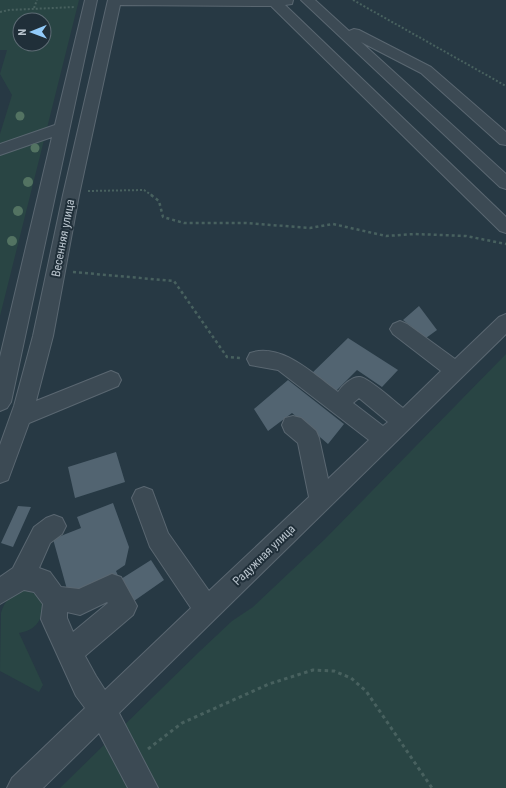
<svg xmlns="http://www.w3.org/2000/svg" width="506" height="788" viewBox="0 0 506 788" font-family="'Roboto Condensed',sans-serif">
	<rect width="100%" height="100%" fill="#273944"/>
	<!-- green -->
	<path fill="#294544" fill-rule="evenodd" d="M0,0H79L0,316V134L12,95L0,74L7,50H0ZM20,20H44V44H20Z
		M506,354V788H60L199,652L232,621L253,607L325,539Z
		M21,591C31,590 37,594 43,602C43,619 37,630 19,633L43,685L39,692L0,671L1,613C4,602 10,595 21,591Z"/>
	<!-- building -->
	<path fill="#526471" d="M419,306L437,330L426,338L403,320Z
		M348,338L398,370L382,387L357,370L333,394L308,377Z
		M288,380L344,424L328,444L292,413L268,431L254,409Z
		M116,452L125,482L75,498L68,467Z
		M113,503L129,547L125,565L116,571L119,578L68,593L53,539L81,528L77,517Z
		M18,506L31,507L13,547L1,543Z
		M151,560L164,580L134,601L121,579Z"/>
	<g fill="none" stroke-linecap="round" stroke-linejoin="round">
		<defs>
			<path id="minor" d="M85,0H97L11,402L7,408L0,411V357L52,137L0,155V144L55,125Z
				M108,0H293L292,4L285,5L506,217V233L500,231L271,6L120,5L79,195L53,336L36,401L111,371L118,374L121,380L118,386L29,423L8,480L0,483V445L14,406L33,336L63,195Z
				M301,0H315L349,31L354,29L359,30L431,67L506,132V145L500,144L421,73L361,42L506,174V189L500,187Z
				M506,314V334L119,713L158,788H128L99,733L43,788H7L12,778L85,708L76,696L45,628L41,619L43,604L34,592L24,590L0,604V577L13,568L34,527L46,518L54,515L62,518L66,526L62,534L50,543L39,568L50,572L61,587L79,589L112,574L121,577L137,606L133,615L85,656L96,676L105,690L191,608L150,547L132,498L136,490L144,487L152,490L168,533L209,591L309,497L298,443L285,432L282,425L285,418L293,416L301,418L316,431L319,438L328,479L369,440L278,370L250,365L247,359L250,353C282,342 314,375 338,392C342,386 352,376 360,377C369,378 394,401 403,408L441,371L393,334L390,329L393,324L400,321L407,324L455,359L499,317ZM359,398L388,422L383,426L353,403ZM107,602L108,603L73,632L67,618V612L80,615Z"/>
		</defs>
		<!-- minor casing -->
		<use href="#minor" stroke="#5a6771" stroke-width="2"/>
		<!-- path-far2 -->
		<path stroke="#48615f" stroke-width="2" stroke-dasharray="2 2" stroke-linecap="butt" d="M353,0L506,86
			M34,8L37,0
			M0,12L9,10L75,7
			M88,191L144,190L153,196"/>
		<!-- path-far1 -->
		<path stroke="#48615f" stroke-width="2.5" stroke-dasharray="3 3" stroke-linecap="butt" d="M151,195L159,201L163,217L184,223H246L310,228L333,224L386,236L415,234L466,236L506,244
			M73,272L174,281L227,357L240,358"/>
		<!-- path -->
		<path stroke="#48615f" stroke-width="3" stroke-dasharray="3.5 3.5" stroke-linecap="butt" d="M148,749L182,723L269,684L313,670L334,671L351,678L366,691L432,788"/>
		<!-- minor -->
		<use href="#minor" fill="#3c4a54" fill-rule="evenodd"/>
	</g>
	<!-- trees -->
	<g fill="#537362">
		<circle cx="20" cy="116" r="4.5"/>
		<circle cx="35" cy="148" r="4.5"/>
		<circle cx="28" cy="182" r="5"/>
		<circle cx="18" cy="211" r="5"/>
		<circle cx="12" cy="241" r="5"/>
	</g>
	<g text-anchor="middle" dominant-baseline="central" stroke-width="4" stroke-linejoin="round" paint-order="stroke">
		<!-- street labels -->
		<g font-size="12" fill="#b9c4cd" stroke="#202f39">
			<text transform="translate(63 238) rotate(-79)">Весенняя улица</text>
			<text transform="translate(264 555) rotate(-44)">Радужная улица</text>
		</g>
	</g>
	<!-- north arrow -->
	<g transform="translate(32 32) rotate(269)"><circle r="19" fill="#202f39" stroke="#5d6b74"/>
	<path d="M0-3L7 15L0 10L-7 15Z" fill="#92cbfa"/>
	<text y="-6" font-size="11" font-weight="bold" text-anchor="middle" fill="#b9c4cd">N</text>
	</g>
</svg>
